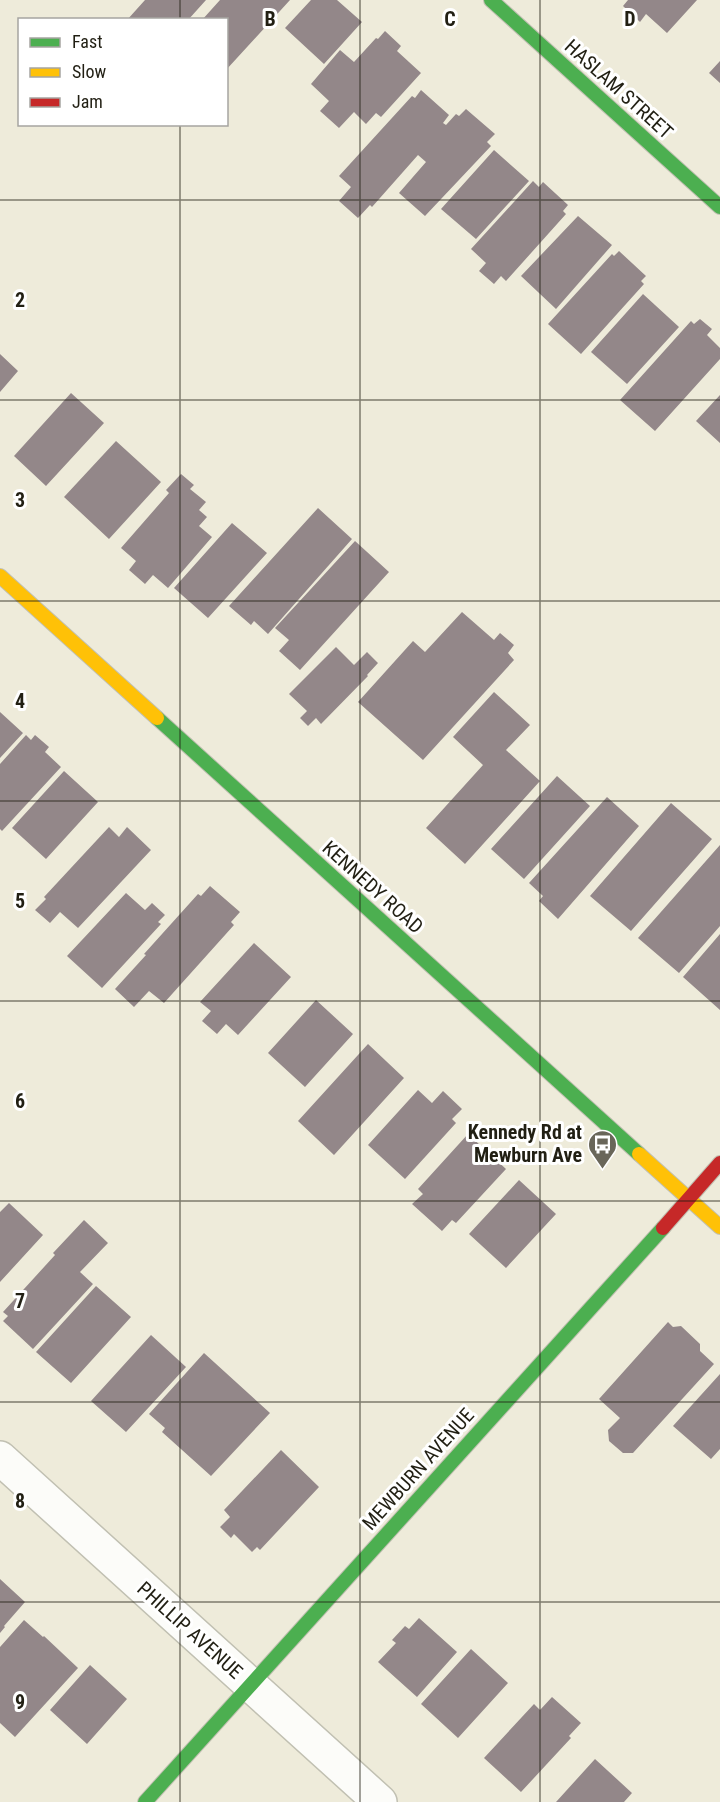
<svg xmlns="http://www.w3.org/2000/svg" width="720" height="1802" viewBox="0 0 720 1802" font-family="'Roboto Condensed',sans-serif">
	<rect width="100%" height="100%" fill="#eeebda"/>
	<!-- building -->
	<path fill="#938789" d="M145,0H206L188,20H127Z
		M220,0H290L226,70V20H202Z
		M311,0H337L362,22L324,64L285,28Z
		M628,0H697L667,33L646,14L640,22L623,6Z
		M385,31L401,46L397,51L421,73L381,117L376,113L366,124L354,112L339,128L320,111L329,101L311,84L340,50L354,62L376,38L378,39Z
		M720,61V83L709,73Z
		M421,90L449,115L443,123L446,125L456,114L459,116L466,109L495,134L487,142L491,146L425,216L399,193L426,162L418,155L372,207L370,205L358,218L339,201L351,187L339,176L412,96L415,98Z
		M494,150L529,181L476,239L441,209Z
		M533,181L539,187L543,182L568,205L563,211L566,214L506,281L501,276L494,284L479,271L486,263L471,249Z
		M578,216L612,245L556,309L521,276Z
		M619,251L646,276L641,281L644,284L581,354L548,324L612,254L614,256Z
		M643,294L679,327L627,384L591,352Z
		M700,319L712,329L707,335L720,348V359L655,431L620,400L691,321L694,324Z
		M0,354L18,371L0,392Z
		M71,393L104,423L46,486L14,456Z
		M720,395V443L696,421Z
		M116,441L161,482L109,539L64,497Z
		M181,474L194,485L190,489L206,502L199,510L207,517L199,526L212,537L168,588L153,575L145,584L129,570L136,561L121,548L169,493L166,490Z
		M318,508L352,539L268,634L254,621L251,625L229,606Z
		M232,523L267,553L208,618L174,588Z
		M355,541L389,572L300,670L279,651L289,640L275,628Z
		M462,612L494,640L500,633L514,645L508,653L514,660L423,760L358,702L413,641L425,652Z
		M336,647L354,665L367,652L378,663L367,675L368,676L321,724L316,718L308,726L300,718L307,711L289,694Z
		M494,692L530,725L506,750L540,781L465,864L426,828L483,765L453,737Z
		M0,712L23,733L0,758Z
		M26,735L31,740L35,735L49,747L45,752L61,767L2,831L0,829V764Z
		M64,771L98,802L46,859L12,828Z
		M557,776L590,806L524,879L491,849Z
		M607,797L639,826L558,919L539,901L543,896L529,883Z
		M671,803L712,839L631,931L590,896Z
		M109,827L119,837L127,827L151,850L78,928L60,912L50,923L35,910L46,899L44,897Z
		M720,845V926L679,973L638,938Z
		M210,886L240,912L231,922L234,925L164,1003L149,991L134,1007L115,989L146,955L144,954L198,894L201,896Z
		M126,893L145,910L152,903L165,915L158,922L161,924L102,988L67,956Z
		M720,934V1010L683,977Z
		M254,943L291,977L238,1035L226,1024L217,1034L202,1021L211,1011L200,1002Z
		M316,1000L353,1034L305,1087L268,1053Z
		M368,1044L404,1078L334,1155L298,1121Z
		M418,1090L432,1103L443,1091L462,1109L452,1119L456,1123L405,1179L368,1145Z
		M468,1134L506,1169L456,1223L452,1220L442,1231L412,1204L423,1194L418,1189Z
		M519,1180L556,1214L506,1268L469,1234Z
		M9,1203L43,1235L0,1282V1212Z
		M84,1220L108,1243L80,1272L93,1284L33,1349L3,1321L8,1316L3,1312L55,1255L53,1253Z
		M96,1286L131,1317L71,1383L36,1352Z
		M668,1322L673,1327L681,1326L700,1344V1351L714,1364L633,1453H623L609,1441L608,1430L620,1418L599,1399Z
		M151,1335L186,1367L126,1432L91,1401Z
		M204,1353L270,1413L211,1476L162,1432L165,1428L149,1414Z
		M720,1374V1449L711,1459L673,1426Z
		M281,1450L319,1487L260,1550L257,1547L252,1552L234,1534L231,1538L220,1527L230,1517L224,1510Z
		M0,1579L25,1602L4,1626L5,1627L0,1633Z
		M419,1618L457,1652L417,1697L378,1662L396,1643L392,1640L405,1626L409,1629Z
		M24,1620L43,1637L44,1636L78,1668L15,1737L0,1723V1647Z
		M471,1649L508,1683L458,1738L421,1704Z
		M90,1665L127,1699L87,1744L50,1710Z
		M552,1697L581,1723L569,1736L571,1738L521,1792L484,1758L534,1704L540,1710Z
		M595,1759L632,1793L624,1802H556Z"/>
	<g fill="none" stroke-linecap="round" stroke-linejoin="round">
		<defs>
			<path id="street" d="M0,1458L380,1802"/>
			<path id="fast" d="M491,0L720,207
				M157,718L639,1154
				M145,1802L663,1228"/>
			<path id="slow" d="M0,576L157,718
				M639,1154L720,1227"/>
			<path id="jam" d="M663,1228L720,1163"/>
		</defs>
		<!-- street casing -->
		<use href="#street" stroke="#c1c0b2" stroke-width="36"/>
		<!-- fast casing -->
		<use href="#fast" stroke="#c1c0b2" stroke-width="16"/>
		<!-- slow casing -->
		<use href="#slow" stroke="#c1c0b2" stroke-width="16"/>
		<!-- jam casing -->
		<use href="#jam" stroke="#c1c0b2" stroke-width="16"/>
		<!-- street -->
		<use href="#street" stroke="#fcfcf9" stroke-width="33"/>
		<!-- fast -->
		<use href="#fast" stroke="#4caf50" stroke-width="14"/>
		<!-- slow -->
		<use href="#slow" stroke="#ffc107" stroke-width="14"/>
		<!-- jam -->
		<use href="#jam" stroke="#c62828" stroke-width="14"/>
	</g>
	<!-- grid -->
	<path fill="none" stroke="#211f13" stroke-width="1.5" stroke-opacity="0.55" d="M180,0V20M360,0V1802M540,0V1802M180,124V1802M0,200H720M0,400H720M0,601H720M0,801H720M0,1001H720M0,1201H720M0,1402H720M0,1602H720"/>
	<!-- icons -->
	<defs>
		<symbol id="bus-pin" viewBox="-11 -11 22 30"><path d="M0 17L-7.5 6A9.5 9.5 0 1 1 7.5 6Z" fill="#696659" stroke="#fff"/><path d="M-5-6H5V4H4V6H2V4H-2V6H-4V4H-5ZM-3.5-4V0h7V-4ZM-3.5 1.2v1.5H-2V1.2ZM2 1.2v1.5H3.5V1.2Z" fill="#fff"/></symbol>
	</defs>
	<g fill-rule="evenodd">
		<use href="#bus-pin" x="586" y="1128" width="33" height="45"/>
	</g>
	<g text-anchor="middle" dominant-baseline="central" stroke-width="6" stroke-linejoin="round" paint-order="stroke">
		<!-- street labels -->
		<g font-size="20" fill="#211f13" stroke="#fff">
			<text transform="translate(619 89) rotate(42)">HASLAM STREET</text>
			<text transform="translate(373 887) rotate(42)">KENNEDY ROAD</text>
			<text transform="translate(418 1469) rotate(-48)">MEWBURN AVENUE</text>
			<text transform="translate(190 1630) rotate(42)">PHILLIP AVENUE</text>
		</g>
		<!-- poi labels -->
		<g font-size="20" font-weight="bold" fill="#211f13" stroke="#fff" text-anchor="end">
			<text x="582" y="1132">Kennedy Rd at<tspan x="582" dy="23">Mewburn Ave</tspan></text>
		</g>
	</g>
	<g font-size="20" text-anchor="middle" font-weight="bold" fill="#211f13" stroke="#fff" stroke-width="6" stroke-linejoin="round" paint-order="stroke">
		<text x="270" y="26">B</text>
		<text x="450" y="26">C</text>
		<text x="630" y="26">D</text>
		<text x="20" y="307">2</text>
		<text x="20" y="507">3</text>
		<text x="20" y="708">4</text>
		<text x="20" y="908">5</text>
		<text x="20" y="1108">6</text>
		<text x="20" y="1308">7</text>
		<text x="20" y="1508">8</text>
		<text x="20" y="1709">9</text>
	</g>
	<!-- legend -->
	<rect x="18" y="18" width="210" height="108" fill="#ffffff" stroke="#a6a5a1" stroke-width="1.5"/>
	<rect x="30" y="38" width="30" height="9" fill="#4caf50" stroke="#a6a5a1" stroke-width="1.5"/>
	<text x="72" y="48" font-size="18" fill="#211f13">Fast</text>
	<rect x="30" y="68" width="30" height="9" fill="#ffc107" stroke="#a6a5a1" stroke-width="1.5"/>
	<text x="72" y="78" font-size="18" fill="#211f13">Slow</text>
	<rect x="30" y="98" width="30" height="9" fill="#c62828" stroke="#a6a5a1" stroke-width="1.5"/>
	<text x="72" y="108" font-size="18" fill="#211f13">Jam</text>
</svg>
